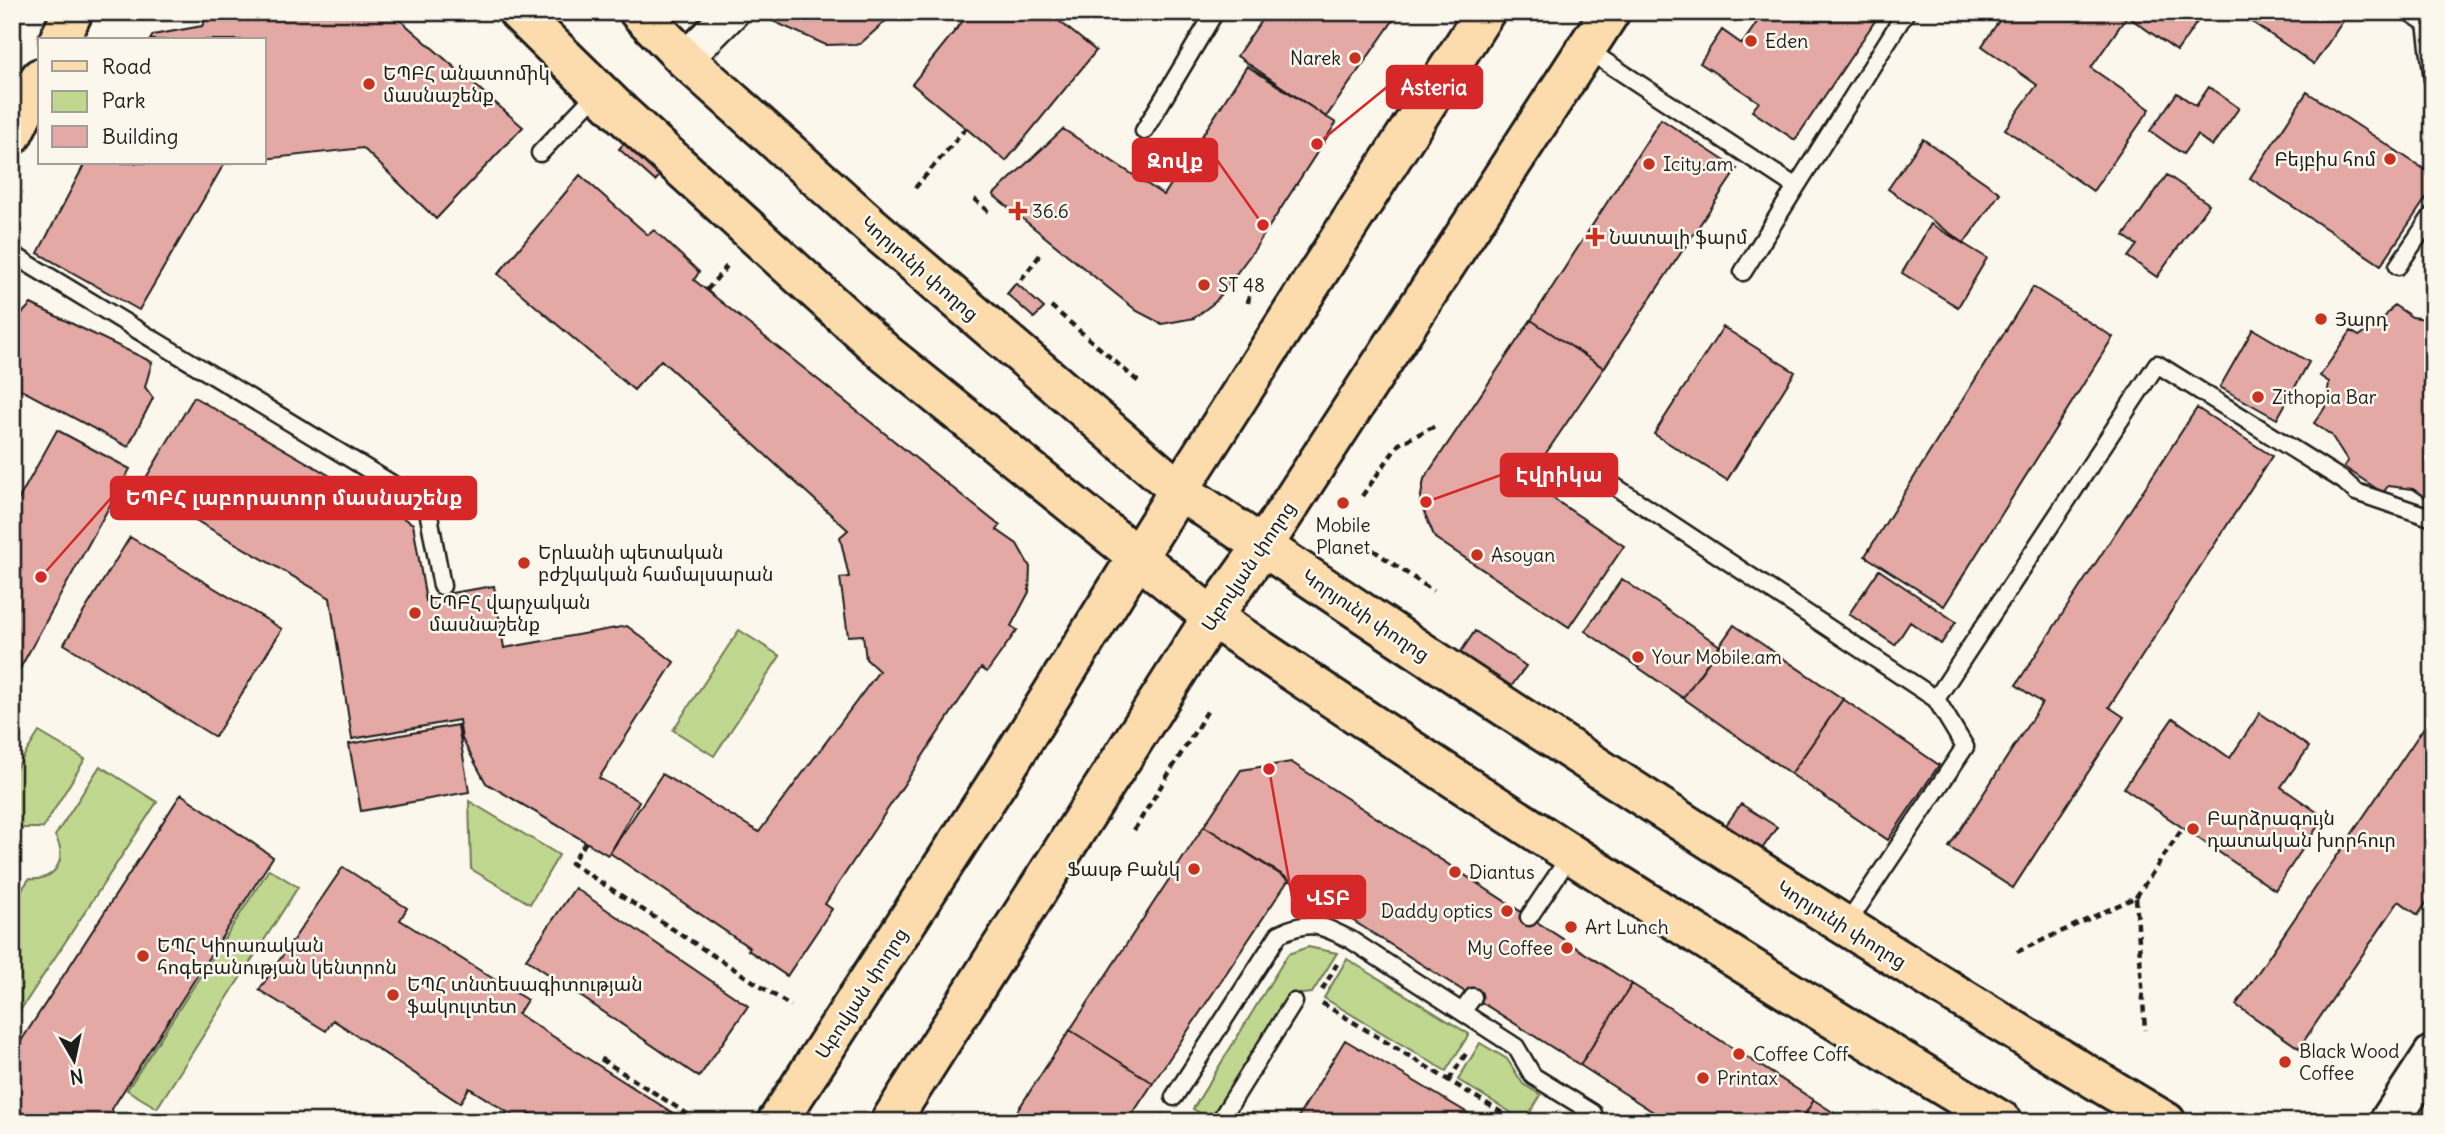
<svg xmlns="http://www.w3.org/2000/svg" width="2445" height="1134" viewBox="0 0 2445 1134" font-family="Delius,'Noto Sans Armenian',sans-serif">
	<rect width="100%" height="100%" fill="#fbf7ec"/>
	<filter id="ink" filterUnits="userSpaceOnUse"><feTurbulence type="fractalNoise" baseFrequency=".0143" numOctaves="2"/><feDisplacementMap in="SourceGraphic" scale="14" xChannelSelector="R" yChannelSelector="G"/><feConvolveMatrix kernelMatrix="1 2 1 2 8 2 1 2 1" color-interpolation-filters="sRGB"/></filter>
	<g filter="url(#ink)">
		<!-- green -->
		<path fill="#bfd78e" stroke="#6e7a55" stroke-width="2" d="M739,630L780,656L714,756L673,730Z
			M39,732L85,759L43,828H24L13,837L12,775Z
			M100,766L157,802L12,1023V905L29,879C55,882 69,858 55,836Z
			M469,801L559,855L530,904L471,869Z
			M269,869L298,887L157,1108L127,1090Z
			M1308,947L1337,953L1312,993L1292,995L1214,1121L1193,1109L1288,954Z
			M1347,959L1469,1034L1446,1071L1324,998Z
			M1480,1043L1507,1059L1523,1084L1541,1095L1525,1121L1458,1080Z"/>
		<!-- building -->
		<path fill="#e4a9a4" stroke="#1c1c1c" stroke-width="2" d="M210,12H391L523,127L436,219L363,148L264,159V40H150L153,35L202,26Z
			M774,12H896L860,44L826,45L768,19Z
			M970,12H1048L1096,51L1006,161L912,84Z
			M1267,12H1399L1326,117L1237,56Z
			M1764,12H1881L1795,140L1752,111L1759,102L1700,63L1722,30L1742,44Z
			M2005,12H2204L2177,51L2127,16L2091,68L2150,109L2093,191L2005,129L2037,85L1982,46Z
			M2259,12H2349L2314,64L2252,22Z
			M1247,66L1336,123L1254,250L1215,302L1194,318L1162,324L1137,311L993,195L1063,129L1164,195Z
			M2209,87L2239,108L2212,146L2197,135L2183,154L2150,131L2177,93L2196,106Z
			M2307,92L2433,175V188L2381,265L2250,178Z
			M1661,119L1737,169L1604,368L1531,320Z
			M631,136L667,168L655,181L619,149Z
			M1923,139L2000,193L1964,243L1888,189Z
			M85,163H232L224,164L139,310L38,253Z
			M580,175L648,235L654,230L699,272L694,280L1000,526L997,530L1017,544L1030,567L1029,592L1011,626L1017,630L987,672L981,668L825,904L832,909L787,976L748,950L750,948L610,853L662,774L759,832L879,671L866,659L863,635L848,636L840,578L849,577L840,537L848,530L661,360L634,390L498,274Z
			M2167,175L2209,204L2157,277L2128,257L2137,245L2124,236Z
			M1931,224L1987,258L1958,307L1902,273Z
			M1016,283L1044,308L1034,318L1007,294Z
			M2033,287L2113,337L1944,606L1865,556Z
			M31,304L152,362L145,387L153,398L128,447L12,385V324Z
			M2394,305L2412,317L2433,320L2432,502L2413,489L2388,486L2383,493L2344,467L2348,461L2331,435L2314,423L2326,406L2329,382L2320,376L2351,331L2359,336L2380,323Z
			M1531,320L1604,368L1527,481L1624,546L1569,627L1435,538L1420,502L1424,479Z
			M1723,327L1795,372L1727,480L1654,434Z
			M2253,329L2309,362L2277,419L2220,387Z
			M194,397L413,524L426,601L439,595L494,586L504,648L627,626L674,662L599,778L639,801L608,855L486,783L462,739L459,720L352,739L330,598L140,488Z
			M2197,408L2272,456L2109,707L2124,717L2013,888L1949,847L2042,703L2016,685Z
			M57,430L130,469L12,683V511Z
			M130,537L282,629L215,737L64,644Z
			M1879,570L1956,622L1941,644L1910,622L1895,645L1849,614Z
			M1622,579L1720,646L1683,698L1585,631Z
			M1734,625L1843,699L1791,774L1683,698Z
			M1475,631L1526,666L1510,688L1460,653Z
			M1843,699L1939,765L1888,840L1791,774Z
			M2260,713L2309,747L2281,787L2324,817L2275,890L2124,788L2173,718L2230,758Z
			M2433,714V893L2418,915L2399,901L2299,1048L2236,1005Z
			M458,725L469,792L361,811L349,744Z
			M1291,762L1632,984L1580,1065L1204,826L1241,770Z
			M181,794L273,857L112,1109L115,1122H12V1055Z
			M1741,804L1777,827L1760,852L1724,828Z
			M1204,826L1289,879L1153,1083L1070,1030Z
			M343,867L407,908L400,920L527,1000L518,1014L687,1122H543L530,1113L523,1122L469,1088L460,1103L333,1020L326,1031L259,990Z
			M575,888L748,1006L699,1077L526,959Z
			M1632,984L1814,1100L1800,1122H1669L1580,1065Z
			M1070,1030L1153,1083L1127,1122H1010Z
			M1345,1040L1483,1122H1295Z
			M1814,1100L1848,1122H1800Z
			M1162,1114L1173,1122H1157Z"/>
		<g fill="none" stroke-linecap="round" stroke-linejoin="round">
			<defs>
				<path id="lane" d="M2409,12L2426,23L2433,14
					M2426,23L2433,80
					M1586,49L1796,187L1743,272
					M1144,131L1215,12
					M540,153L599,91
					M1796,187L1906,12
					M12,254L427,505L442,586
					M2398,266L2433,214
					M1608,482L1936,699
					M1529,917L1572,853
					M1846,925L1965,747L1936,699L2157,364L2344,481L2356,492L2433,518
					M1462,1012L1473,997
					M1174,1097L1279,934C1311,919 1321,925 1351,940L1516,1047L1533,1076L1593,1113L1588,1122
					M1219,1122L1294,1002"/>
				<path id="street" d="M685,59L732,12"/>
				<path id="secondary" d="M2389,1122L2433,1055"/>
				<path id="primary" d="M518,12L622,114L885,353L1212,617L1263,546L1610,12
					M639,12L685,59L870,225L1179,490L1485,12
					M59,40L73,12
					M12,135L40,78"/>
				<path id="highway" d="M777,1122L998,781L1179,490C1503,708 1830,922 2166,1122
					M890,1122L1212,617C1471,793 1735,961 2003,1122"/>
			</defs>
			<!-- lane casing -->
			<use href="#lane" stroke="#1c1c1c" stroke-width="21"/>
			<!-- street casing -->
			<use href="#street" stroke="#1c1c1c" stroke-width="38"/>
			<!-- secondary casing -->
			<use href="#secondary" stroke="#1c1c1c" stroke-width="44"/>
			<!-- primary casing -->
			<use href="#primary" stroke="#1c1c1c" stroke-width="44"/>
			<!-- highway casing -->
			<use href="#highway" stroke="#1c1c1c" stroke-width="44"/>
			<!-- path -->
			<path stroke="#1c1c1c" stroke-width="4.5" stroke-dasharray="7 5" stroke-linecap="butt" d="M915,188L966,128
				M974,199L991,214
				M1021,280L1040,255
				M707,290L727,266
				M1248,303L1251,282
				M1051,306L1141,384
				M1362,496L1399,444L1437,425
				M1373,550L1433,591
				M1134,830L1208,710
				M586,842L571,863L791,1006
				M2136,897L2183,828
				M2017,952L2136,897L2145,1030
				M1322,990L1337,964
				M1322,1003L1517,1122
				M601,1059L700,1122
				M1449,1080L1467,1052"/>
			<!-- lane -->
			<use href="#lane" stroke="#fbf7ec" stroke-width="16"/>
			<!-- street -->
			<use href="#street" stroke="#fbf7ec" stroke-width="33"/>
			<!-- secondary -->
			<use href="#secondary" stroke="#fbf7ec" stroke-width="38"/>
			<!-- primary -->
			<use href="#primary" stroke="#fcdcac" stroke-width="38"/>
			<!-- highway -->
			<use href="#highway" stroke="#fcdcac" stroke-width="38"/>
		</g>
	</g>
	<!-- markers -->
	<g fill="#c8321e" stroke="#fbf7ec" stroke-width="2.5">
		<circle cx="1751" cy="41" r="7"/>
		<circle cx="1355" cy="58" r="7"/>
		<circle cx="369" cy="84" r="7"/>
		<circle cx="2390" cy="159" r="7"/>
		<circle cx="1649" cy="164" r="7"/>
		<path d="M1014.5 200.5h7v7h7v7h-7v7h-7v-7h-7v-7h7z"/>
		<path d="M1591.5 226.5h7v7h7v7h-7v7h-7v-7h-7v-7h7z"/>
		<circle cx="1204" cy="285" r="7"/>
		<circle cx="2321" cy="319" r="7"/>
		<circle cx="2258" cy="397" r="7"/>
		<circle cx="1343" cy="503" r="7"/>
		<circle cx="1477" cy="555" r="7"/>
		<circle cx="524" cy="563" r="7"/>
		<circle cx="415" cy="613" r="7"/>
		<circle cx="1638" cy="657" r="7"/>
		<circle cx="2193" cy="829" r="7"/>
		<circle cx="1194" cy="869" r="7"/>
		<circle cx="1455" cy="872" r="7"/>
		<circle cx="1507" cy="911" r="7"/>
		<circle cx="1571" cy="927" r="7"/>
		<circle cx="1567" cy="948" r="7"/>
		<circle cx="143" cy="956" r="7"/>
		<circle cx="393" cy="995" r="7"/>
		<circle cx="1739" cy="1054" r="7"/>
		<circle cx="2285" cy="1062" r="7"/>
		<circle cx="1703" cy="1078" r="7"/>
	</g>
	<g text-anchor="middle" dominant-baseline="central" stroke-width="5" stroke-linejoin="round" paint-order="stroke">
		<!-- poi labels -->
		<g font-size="19" fill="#1c1c1c" stroke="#fbf7ec" text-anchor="start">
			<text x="1765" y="41">Eden</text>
			<text x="1341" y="58" text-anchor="end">Narek</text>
			<text x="383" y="73">ԵՊԲՀ անատոմիկ<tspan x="383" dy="22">մասնաշենք</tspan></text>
			<text x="2376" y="159" text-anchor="end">Բեյբիս հոմ</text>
			<text x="1663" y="164">Icity.am</text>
			<text x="1032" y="211">36.6</text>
			<text x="1609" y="237">Նատալի ֆարմ</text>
			<text x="1218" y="285">ST 48</text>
			<text x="2335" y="319">Յարդ</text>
			<text x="2272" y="397">Zithopia Bar</text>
			<text x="1343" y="525" text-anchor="middle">Mobile<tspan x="1343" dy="22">Planet</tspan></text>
			<text x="538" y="552">Երևանի պետական<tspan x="538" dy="22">բժշկական համալսարան</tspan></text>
			<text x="1491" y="555">Asoyan</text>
			<text x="429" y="602">ԵՊԲՀ վարչական<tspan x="429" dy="22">մասնաշենք</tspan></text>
			<text x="1652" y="657">Your Mobile.am</text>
			<text x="2207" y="818">Բարձրագույն<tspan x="2207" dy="22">դատական խորհուր</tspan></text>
			<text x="1180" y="869" text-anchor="end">Ֆասթ Բանկ</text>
			<text x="1469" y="872">Diantus</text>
			<text x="1493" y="911" text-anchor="end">Daddy optics</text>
			<text x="1585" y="927">Art Lunch</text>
			<text x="157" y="945">ԵՊՀ Կիրառական<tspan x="157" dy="22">հոգեբանության կենտրոն</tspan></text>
			<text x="1553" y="948" text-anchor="end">My Coffee</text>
			<text x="407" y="984">ԵՊՀ տնտեսագիտության<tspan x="407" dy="22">ֆակուլտետ</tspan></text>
			<text x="2299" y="1051">Black Wood<tspan x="2299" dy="22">Coffee</tspan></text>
			<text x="1753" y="1054">Coffee Coff</text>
			<text x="1717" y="1078">Printax</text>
		</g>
		<!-- street labels -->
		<g font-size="19" fill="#1c1c1c" stroke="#fbf7ec">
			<text transform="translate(920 268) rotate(41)">Կորյունի փողոց</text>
			<text transform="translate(1248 566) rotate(-56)">Աբովյան փողոց</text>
			<text transform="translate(1366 615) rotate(34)">Կորյունի փողոց</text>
			<text transform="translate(1842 924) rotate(32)">Կորյունի փողոց</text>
			<text transform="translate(861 993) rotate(-57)">Աբովյան փողոց</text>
		</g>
	</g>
	<!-- callouts -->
	<path fill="none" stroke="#d62828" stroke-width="2.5" d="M1317 144L1387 87M1263 225L1217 160M1426 502L1501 475M41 577L111 498M1269 769L1292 897"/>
	<g fill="#d62828" stroke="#fbf7ec" stroke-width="2.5">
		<circle cx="1317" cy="144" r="7"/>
		<circle cx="1263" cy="225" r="7"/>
		<circle cx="1426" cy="502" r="7"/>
		<circle cx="41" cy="577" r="7"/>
		<circle cx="1269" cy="769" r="7"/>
	</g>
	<g fill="#d62828" stroke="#d62828" stroke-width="2.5">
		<rect x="1387" y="66" width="95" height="42" rx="7"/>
		<rect x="1133" y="139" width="84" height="42" rx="7"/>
		<rect x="1501" y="454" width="116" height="42" rx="7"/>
		<rect x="111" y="477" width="365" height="42" rx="7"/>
		<rect x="1292" y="876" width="73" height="42" rx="7"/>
	</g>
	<g font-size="21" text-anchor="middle" font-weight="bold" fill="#fff">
		<text x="1434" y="95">Asteria</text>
		<text x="1175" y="168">Զովք</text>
		<text x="1559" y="482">Էվրիկա</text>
		<text x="294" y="505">ԵՊԲՀ լաբորատոր մասնաշենք</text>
		<text x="1328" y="905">ՎՏԲ</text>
	</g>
	<!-- margin -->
	<rect width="2445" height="1134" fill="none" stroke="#fbf7ec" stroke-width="42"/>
	<rect x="21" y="21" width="2403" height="1092" fill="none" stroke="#1c1c1c" stroke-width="2.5" filter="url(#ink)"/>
	<!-- legend -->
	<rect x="38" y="38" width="228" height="126" fill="#fbf7ec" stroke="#a29f99" stroke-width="2"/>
	<rect x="52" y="61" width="35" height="10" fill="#fcdcac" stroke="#a29f99" stroke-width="2"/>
	<text x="102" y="74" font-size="21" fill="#1c1c1c">Road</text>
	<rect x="52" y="91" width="35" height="21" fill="#bfd78e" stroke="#a29f99" stroke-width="2"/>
	<text x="102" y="108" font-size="21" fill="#1c1c1c">Park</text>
	<rect x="52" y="126" width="35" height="21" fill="#e4a9a4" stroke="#a29f99" stroke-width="2"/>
	<text x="102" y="144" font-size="21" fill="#1c1c1c">Building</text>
	<!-- north arrow -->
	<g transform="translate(74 1060) rotate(171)" stroke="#fbf7ec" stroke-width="5" paint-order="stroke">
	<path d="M0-5L12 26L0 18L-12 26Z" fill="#1c1c1c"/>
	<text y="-10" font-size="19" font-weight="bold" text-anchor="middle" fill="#1c1c1c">N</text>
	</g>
</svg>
